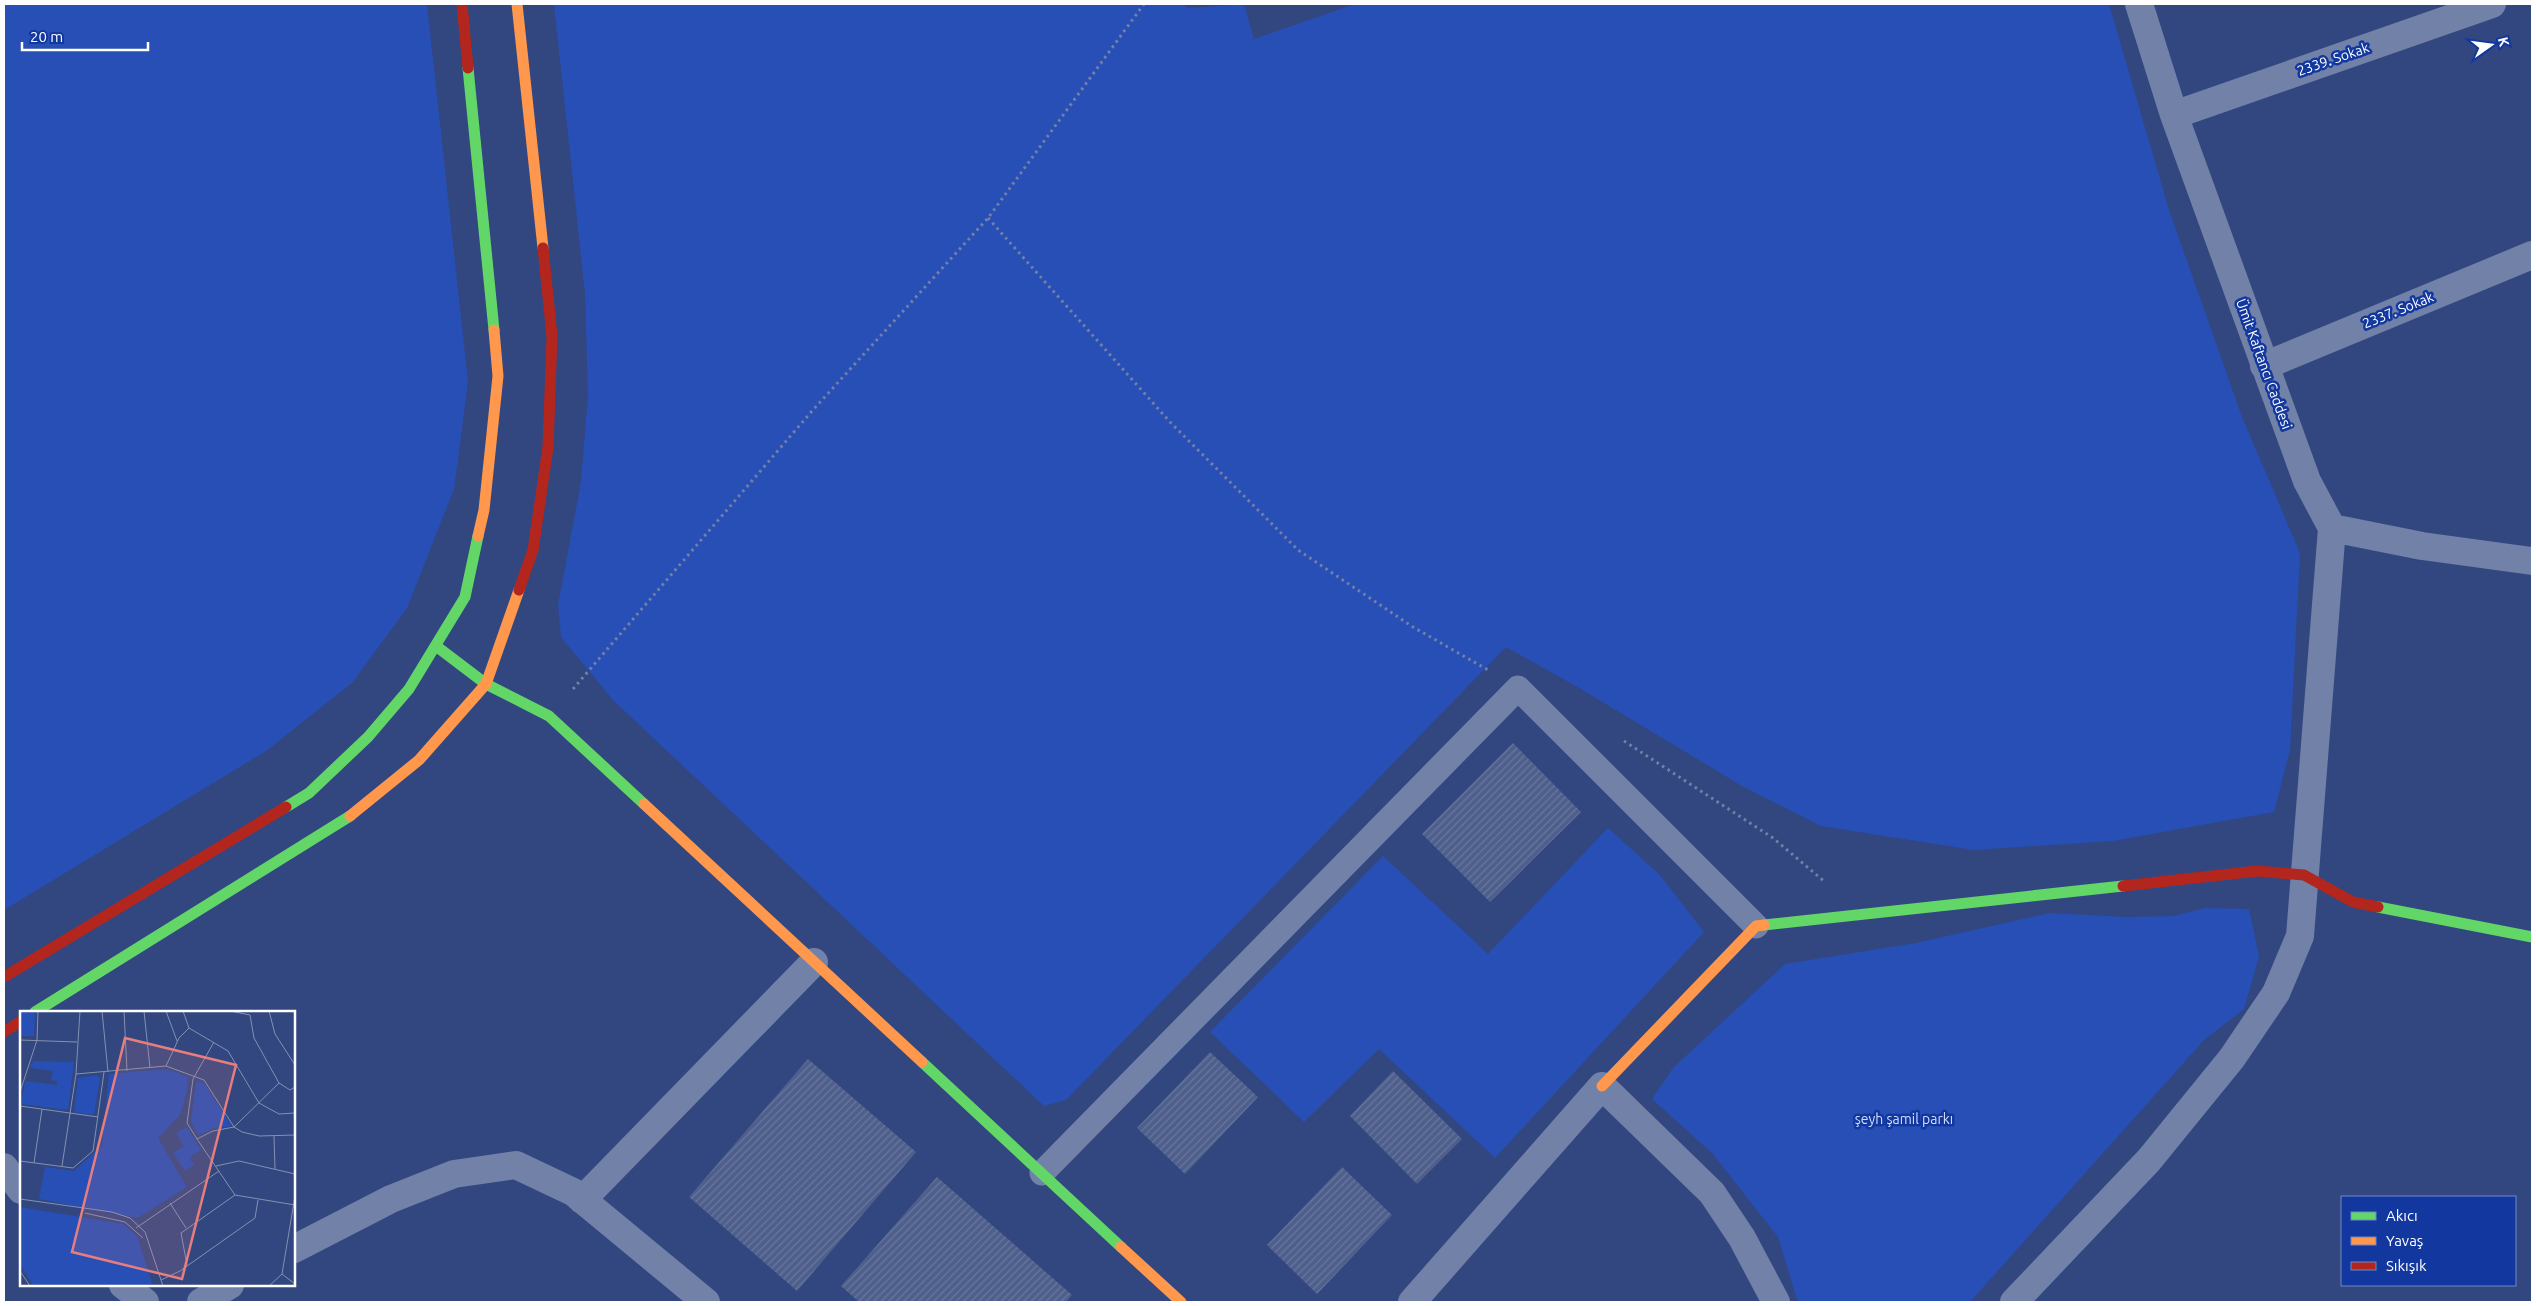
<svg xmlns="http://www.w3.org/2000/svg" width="2536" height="1306" viewBox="0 0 2536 1306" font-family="Ubuntu,sans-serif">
	<defs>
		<pattern id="building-hatch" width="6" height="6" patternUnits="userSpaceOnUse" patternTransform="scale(1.25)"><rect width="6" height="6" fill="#4e5f8c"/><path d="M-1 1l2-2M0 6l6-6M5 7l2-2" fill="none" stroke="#69779d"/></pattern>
	</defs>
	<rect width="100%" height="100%" fill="#32477f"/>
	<!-- green -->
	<path fill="#274fb5" d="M4,4H427L468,382L454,489L407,608L352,683L266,751L4,910Z
		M554,4H1182L1189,8L1244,4L1254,39L1355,4H2109L2169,210L2242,417L2300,553L2290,750L2274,812L2113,841L1974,850L1821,826L1742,786L1581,689L1506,647L1066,1100L1044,1106L613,700L561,637L558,605L581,482L588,395L585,293Z
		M1608,828L1659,874L1704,932L1495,1158L1379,1049L1304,1122L1210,1032L1383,856L1488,954Z
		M2205,908L2249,909L2259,956L2244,1009L2204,1040L1970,1302H1798L1778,1237L1713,1154L1652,1099L1673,1068L1785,964L1916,943L2050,913L2126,917L2174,916Z"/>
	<!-- building -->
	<path fill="url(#building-hatch)" d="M1513,743L1581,812L1490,902L1422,834Z
		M1210,1052L1258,1097L1185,1174L1137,1128Z
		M808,1059L916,1152L797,1291L689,1197Z
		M1393,1071L1462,1139L1417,1184L1350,1116Z
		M1342,1167L1392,1215L1317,1294L1267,1245Z
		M937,1177L1072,1295L1066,1302H859L841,1286Z"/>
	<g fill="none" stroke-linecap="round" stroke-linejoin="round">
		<!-- path -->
		<path stroke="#7281a8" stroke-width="3" stroke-dasharray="2.5 4" stroke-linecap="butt" d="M988,218L1170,422L1298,550L1413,627L1488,670
			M573,689L812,411L988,218L1144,4
			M1624,741L1773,838L1825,882"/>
		<!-- lane -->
		<path stroke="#7281a8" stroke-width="25" d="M1042,1173L1518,688L1756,926"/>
		<!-- street -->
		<path stroke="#7281a8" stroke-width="28" d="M2139,4L2174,115L2307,481L2332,528L2422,546L2532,561
			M2174,115L2492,4
			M2264,366L2532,255
			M4,1167L21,1190
			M582,1200L814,962
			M294,1249L391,1199L454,1174L516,1165L573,1192L706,1302
			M123,1285L145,1302
			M201,1302L230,1285
			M1412,1302L1602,1086L1712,1193L1742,1238L1776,1302
			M2014,1302L2149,1160L2232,1058L2276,993L2300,936L2332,528"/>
		<!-- fast -->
		<path stroke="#63d668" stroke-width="11" d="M468,68L494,330
			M436,646L486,684L549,716L644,804
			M286,807L309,793L368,737L409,689L465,597L478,536
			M2378,907L2532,937
			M1764,925L2123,886
			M35,1012L350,816
			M922,1062L1121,1247"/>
		<!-- slow -->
		<path stroke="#ff974d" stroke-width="11" d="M517,4L543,248
			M478,536L484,510L498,376L494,330
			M644,804L922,1062
			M350,816L419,760L486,684L519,590
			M1602,1086L1756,926L1764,925
			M1121,1247L1181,1302"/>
		<!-- jam -->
		<path stroke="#b3261e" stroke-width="11" d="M462,4L468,68
			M519,590L533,550L548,447L552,336L543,248
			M2123,886L2257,871L2304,875L2353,902L2378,907
			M4,977L286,807
			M4,1032L21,1021"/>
	</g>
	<g text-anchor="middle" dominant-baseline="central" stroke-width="5" stroke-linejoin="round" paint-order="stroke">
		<!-- street labels -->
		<g font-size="14" fill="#fff" stroke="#12389f">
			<text transform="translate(2333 59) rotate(-19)">2339. Sokak</text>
			<text transform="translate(2398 310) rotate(-22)">2337. Sokak</text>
			<text transform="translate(2264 364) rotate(70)">Ümit Kaftancı Caddesi</text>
		</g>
		<!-- park labels -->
		<g font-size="14" fill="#d3dffe" stroke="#12389f">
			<text x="1904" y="1119">şeyh şamil parkı</text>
		</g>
	</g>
	<!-- overview -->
	<g transform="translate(20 1011)">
		<rect width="275" height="275" fill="#32477f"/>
		<path d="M0,0H15L14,25H0ZM13,50L54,51L48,99L1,93L5,70L37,74V70L31,69L33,60L10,57ZM147,58L168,66L167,80L160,104L138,127L167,176L118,207L19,188L25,156L54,160L82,135L89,63ZM77,64L80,67L74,104L54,101L58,67ZM176,70L184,72L211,114L208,116L194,117L180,124L177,122L171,110ZM167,116L181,139L170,146L174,154L165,160L153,142L164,135L156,122ZM0,196L103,213L117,225L133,275H14L0,254Z" fill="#274fb5"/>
		<path fill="none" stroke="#8491b2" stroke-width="1" d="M82,0L88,61M104,0L107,60M124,0L130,57M146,0L157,30M163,0L169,17M210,0L230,4L234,27L259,72L270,79L275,76M249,0L255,23L275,54M169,17L208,40L239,92L259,103L275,102M0,29L57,31M146,55L184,69L214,116L222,121L239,125L275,124M56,63L146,55L159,27L169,17M259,72L214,116L193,120L177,128L215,184L275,194M0,81L17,29L18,0M0,95L78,106M254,125L255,158M177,128L167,112L173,68L194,31M0,150L53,157L73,140L84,61M14,152L22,98M42,155L56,63L60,0M196,155L219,150L275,163M275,185L262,263L275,273M0,188L92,201L110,207L125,221L143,275M150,192L166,217M65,202L105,211L123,227M116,217L199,160M167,254L161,222L215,184M0,260L10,275M141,269L160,260L235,207L238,189M249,275L262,263"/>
		<path fill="#e67e7e" fill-opacity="0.15" stroke="#e67e7e" stroke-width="2.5" d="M105,27L216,54L162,268L52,241Z"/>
		<rect width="275" height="275" fill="none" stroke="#fff" stroke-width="2.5"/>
	</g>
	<!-- border -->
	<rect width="2536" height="1306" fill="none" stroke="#ffffff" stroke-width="10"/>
	<!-- legend -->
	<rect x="2341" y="1196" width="175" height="90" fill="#12389f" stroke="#7188c5"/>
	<rect x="2351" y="1212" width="25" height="8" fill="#63d668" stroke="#7188c5"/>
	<text x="2386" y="1221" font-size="15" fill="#ffffff">Akıcı</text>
	<rect x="2351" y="1237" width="25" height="8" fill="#ff974d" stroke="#7188c5"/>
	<text x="2386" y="1246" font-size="15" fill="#ffffff">Yavaş</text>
	<rect x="2351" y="1262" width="25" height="8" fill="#b3261e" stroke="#7188c5"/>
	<text x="2386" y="1271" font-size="15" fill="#ffffff">Sıkışık</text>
	<!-- north arrow -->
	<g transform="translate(2491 45) rotate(76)" stroke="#12389f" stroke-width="4" paint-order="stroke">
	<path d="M0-4L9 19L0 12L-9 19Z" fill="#ffffff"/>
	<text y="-8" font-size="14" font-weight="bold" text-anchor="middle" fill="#ffffff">K</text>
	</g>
	<!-- scale -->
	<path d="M22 42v8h126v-8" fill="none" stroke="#ffffff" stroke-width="2.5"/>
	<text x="30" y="42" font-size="15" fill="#ffffff" stroke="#12389f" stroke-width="4" paint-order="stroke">20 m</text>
</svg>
